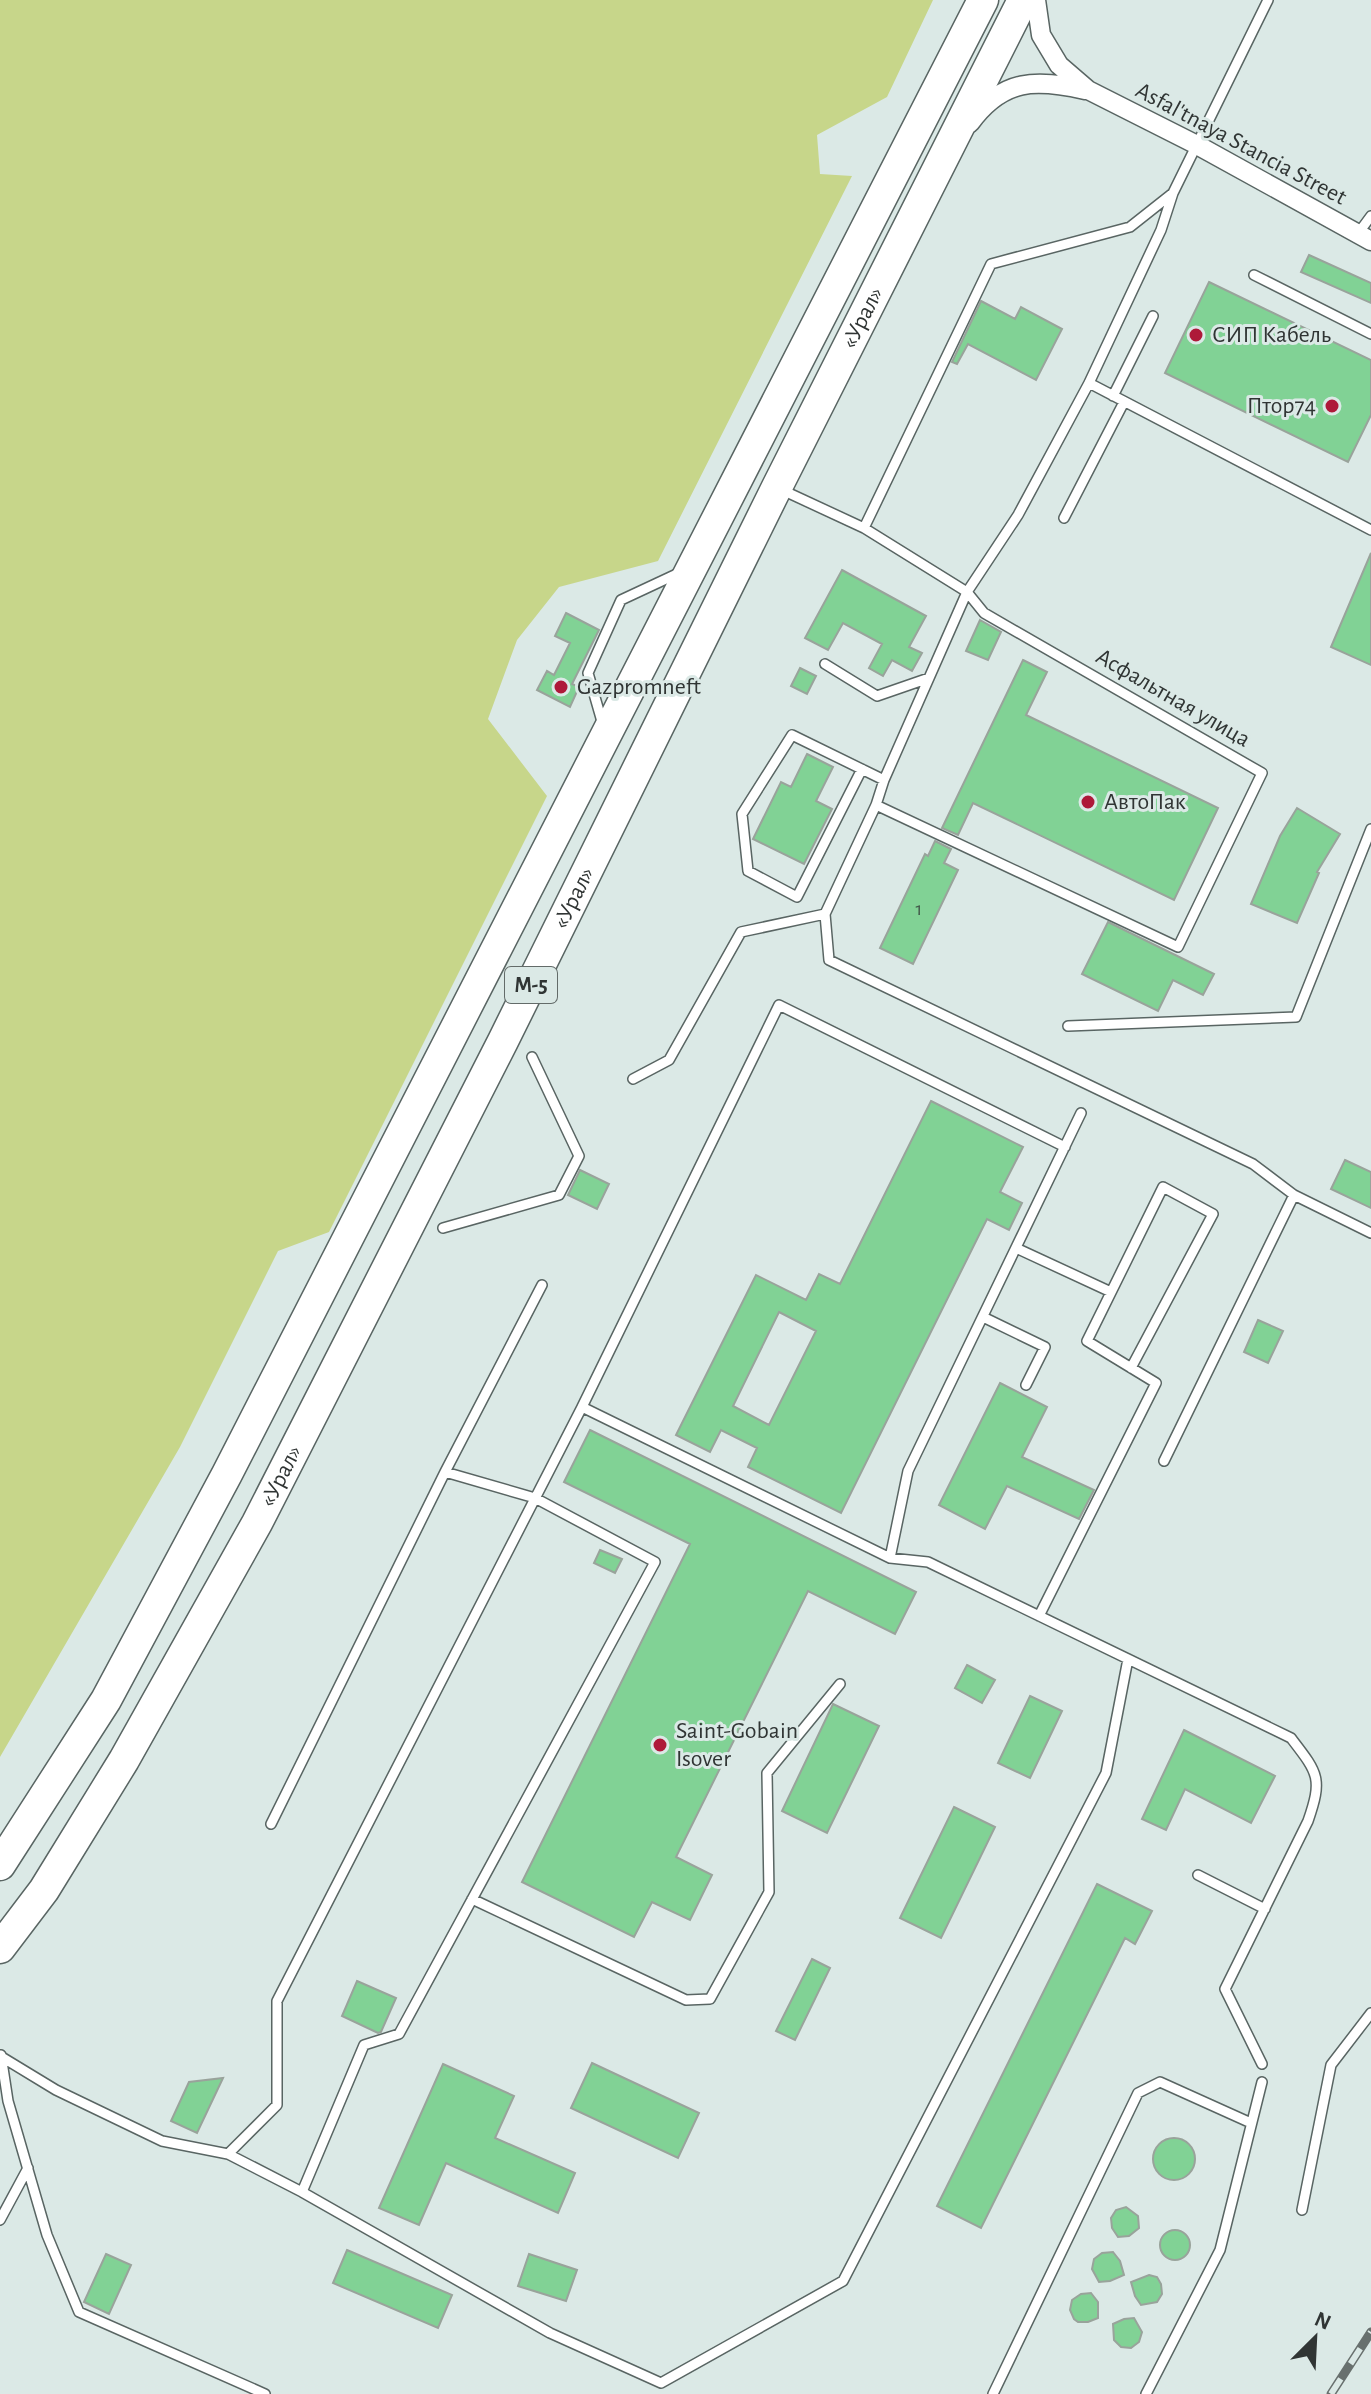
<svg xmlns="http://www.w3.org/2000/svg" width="1371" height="2394" viewBox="0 0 1371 2394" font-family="'Alegreya Sans',sans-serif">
	<rect width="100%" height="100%" fill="#dbe9e6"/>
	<!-- green -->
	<path fill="#c7d68a" d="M0,0H933L887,97L817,135L820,174L852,176L658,561L559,587L517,640L488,719L547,796L329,1232L278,1251L180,1447L0,1757Z"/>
	<!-- building -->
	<path fill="#81d295" stroke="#99a39b" stroke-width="2" fill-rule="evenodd" d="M1309,255L1371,283V303L1301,272Z
		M1209,282L1371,360V415L1348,462L1165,373Z
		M981,301L1015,319L1021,307L1062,329L1036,380L968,344L957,364L952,362Z
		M1371,553V665L1331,647Z
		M842,570L926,616L909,647L922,653L912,671L892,660L883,676L869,668L882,644L843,623L828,650L805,638Z
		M566,613L599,630L572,684L579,687L570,707L537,690L547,671L554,675L570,643L555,636Z
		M980,620L1001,632L988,660L966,651Z
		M1023,660L1047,672L1026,715L1218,808L1174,900L973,803L958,835L942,828Z
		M800,668L816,676L807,694L791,686Z
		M807,754L833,767L816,801L832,809L804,864L753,839L781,782L791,787Z
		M1297,808L1340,834L1317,872L1319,873L1297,923L1251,904L1280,836Z
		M935,841L951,849L944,863L958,870L913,964L880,948L925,854L928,856Z
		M1108,922L1214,974L1203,995L1173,980L1158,1011L1082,974Z
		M931,1101L1023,1147L1000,1192L1022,1203L1009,1230L987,1219L841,1513L748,1467L757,1448L721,1430L710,1452L676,1435L756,1275L806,1300L819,1274L840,1284ZM779,1312L816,1331L769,1425L733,1406Z
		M1345,1160L1371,1172V1208L1331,1189Z
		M580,1170L609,1184L597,1209L568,1195Z
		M1258,1320L1283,1331L1268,1363L1244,1352Z
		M1000,1383L1047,1407L1022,1457L1094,1490L1079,1519L1007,1486L985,1529L939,1505Z
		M590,1430L916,1592L895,1634L808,1591L676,1857L712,1875L690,1920L652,1902L634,1937L522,1882L690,1544L564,1482Z
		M600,1550L622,1559L615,1573L594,1563Z
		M967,1665L995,1680L982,1703L955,1688Z
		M1030,1696L1062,1711L1030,1778L998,1763Z
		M833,1704L879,1726L827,1833L782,1811Z
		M1184,1730L1275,1776L1251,1823L1185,1789L1166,1830L1142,1819Z
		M954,1807L995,1827L941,1938L900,1918Z
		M1097,1884L1152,1911L1135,1944L1125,1938L981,2228L937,2206Z
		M812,1959L830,1968L795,2040L776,2031Z
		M357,1981L396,1998L381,2032L378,2033L342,2016Z
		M592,2063L699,2113L678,2158L571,2108Z
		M443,2064L514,2096L495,2138L575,2173L558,2213L446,2163L419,2225L379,2208Z
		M223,2078L197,2133L171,2121L189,2082Z
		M1153 2159a21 21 0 1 1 42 0a21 21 0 1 1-42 0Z
		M1126,2207L1138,2216L1139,2228L1129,2236L1118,2237L1112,2228L1111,2218L1116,2210Z
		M1160 2245a15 15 0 1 1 30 0a15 15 0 1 1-30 0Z
		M347,2250L452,2295L438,2328L333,2283Z
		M1113,2252L1120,2261L1124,2275L1110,2281L1099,2282L1092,2269L1094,2259L1102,2253Z
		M106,2254L131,2265L109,2314L84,2302Z
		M529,2254L577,2270L566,2301L518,2286Z
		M1149,2275L1157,2277L1161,2284L1162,2294L1157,2302L1141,2305L1135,2296L1131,2282Z
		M1091,2293L1098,2302V2318L1088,2322H1078L1074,2319L1070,2310L1072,2300L1081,2294Z
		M1134,2318L1142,2332L1139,2342L1131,2348L1121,2347L1114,2340L1113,2324L1124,2319Z"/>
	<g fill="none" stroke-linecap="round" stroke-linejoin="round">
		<defs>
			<path id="lane" d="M1173,193L1161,230L1089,383L1018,515L967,592L884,780L876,805L825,914L829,960L1253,1164L1294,1195L1371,1233
				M1357,235L1371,216
				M1254,275L1371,334
				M1089,383L1371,530
				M1113,396L1153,316
				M780,489L864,528L967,592L984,613L1262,773L1178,947L876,805
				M1064,518L1124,402
				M864,528L991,264L1130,227L1173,193L1268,0
				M825,664L877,696L929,678
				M603,725L588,673L621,600L681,572
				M862,769L797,897L748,871L742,814L792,735L884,780
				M1068,1026L1296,1017L1371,829
				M633,1079L669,1060L741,932L825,914
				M1065,1147L779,1005L582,1407L890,1558L928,1562L1291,1738C1318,1773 1323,1778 1308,1821L1225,1989L1262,2064
				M443,1228L559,1195L579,1156L532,1057
				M1016,1248L1111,1292
				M983,1317L1045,1347L1026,1385
				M1164,1461L1294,1195
				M890,1558L908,1471L1081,1113
				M1039,1616L1156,1383L1087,1341L1163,1187L1213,1214L1131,1368
				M271,1824L445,1472L542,1285
				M1198,1875L1265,1909
				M472,1899L686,2000L710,1999L769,1892L767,1773L840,1684
				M1,2055L8,2101L47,2235L79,2312L265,2394
				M0,2056L56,2090L162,2141L228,2154L302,2192L550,2333L661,2383L843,2281L1106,1773L1128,1659
				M228,2154L277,2105V2001L582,1407
				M302,2192L364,2045L399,2034L655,1562L535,1498L445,1472
				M1302,2210L1331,2065L1371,2013
				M0,2220L28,2168
				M993,2394L1138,2093L1160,2082L1251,2123
				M1146,2394L1220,2250L1262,2082"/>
			<path id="street" d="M1036,0L1041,35L1059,65L1088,90L1197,145L1371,241
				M970,123C1003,78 1036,79 1085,90"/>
			<g id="primary">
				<path d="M0,1865L106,1700L227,1474L983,0"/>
				<path id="s1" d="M0,1948L44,1890L124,1760L257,1523L503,1041L777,487L1023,0"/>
			</g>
		</defs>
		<!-- lane casing -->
		<use href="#lane" stroke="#596563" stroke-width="12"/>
		<!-- street casing -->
		<use href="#street" stroke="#596563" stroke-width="21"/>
		<!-- primary casing -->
		<use href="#primary" stroke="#596563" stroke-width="33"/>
		<!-- lane -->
		<use href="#lane" stroke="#fff" stroke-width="9"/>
		<!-- street -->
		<use href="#street" stroke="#fff" stroke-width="18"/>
		<!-- primary -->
		<use href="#primary" stroke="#fff" stroke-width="30"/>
		<defs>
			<path id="rail" d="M1331,2394L1371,2332"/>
		</defs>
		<!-- rail casing -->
		<use href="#rail" stroke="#68706e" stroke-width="9"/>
		<!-- rail -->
		<use href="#rail" stroke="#dbe9e6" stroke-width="6" stroke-dasharray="18" stroke-linecap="butt"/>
	</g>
	<!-- markers -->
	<g fill="#ae1939" stroke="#dbe9e6" stroke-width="3">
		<circle cx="1196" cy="335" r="8"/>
		<circle cx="1332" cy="406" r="8"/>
		<circle cx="561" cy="687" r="8"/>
		<circle cx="1088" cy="802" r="8"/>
		<circle cx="660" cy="1745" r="8"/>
	</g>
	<g text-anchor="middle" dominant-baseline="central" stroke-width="6" stroke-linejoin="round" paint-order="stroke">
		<!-- number labels -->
		<g font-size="20" fill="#445c4c">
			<text x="919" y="909">1</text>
		</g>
		<!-- shield labels -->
		<rect fill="#dbe9e6" stroke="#636b69" stroke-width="2" x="505" y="967" width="52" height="36" rx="6"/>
		<g font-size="22" font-weight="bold" fill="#303534">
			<text x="531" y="985">М-5</text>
		</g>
		<!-- street labels -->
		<g font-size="24" fill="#303534" stroke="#dbe9e6">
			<text transform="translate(1241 144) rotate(28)">Asfal'tnaya Stancia Street</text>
			<text stroke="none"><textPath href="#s1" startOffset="1846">«Урал»</textPath></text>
			<text transform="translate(1173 698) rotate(30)">Асфальтная улица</text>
			<text stroke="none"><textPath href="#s1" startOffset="1198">«Урал»</textPath></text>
			<text stroke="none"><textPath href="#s1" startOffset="550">«Урал»</textPath></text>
		</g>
		<!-- poi labels -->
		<g font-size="24" fill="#303534" stroke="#dbe9e6" text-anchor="start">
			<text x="1212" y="335">СИП Кабель</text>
			<text x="1316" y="406" text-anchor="end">Птор74</text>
			<text x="577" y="687">Gazpromneft</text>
			<text x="1104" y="802">АвтоПак</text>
			<text x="676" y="1731">Saint-Gobain<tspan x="676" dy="28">Isover</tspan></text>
		</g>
	</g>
	<!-- north arrow -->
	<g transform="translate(1315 2338) rotate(24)" stroke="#dbe9e6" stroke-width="6" paint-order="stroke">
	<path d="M0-6L14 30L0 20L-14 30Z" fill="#303534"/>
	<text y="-12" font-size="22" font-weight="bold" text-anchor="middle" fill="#303534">N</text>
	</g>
</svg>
